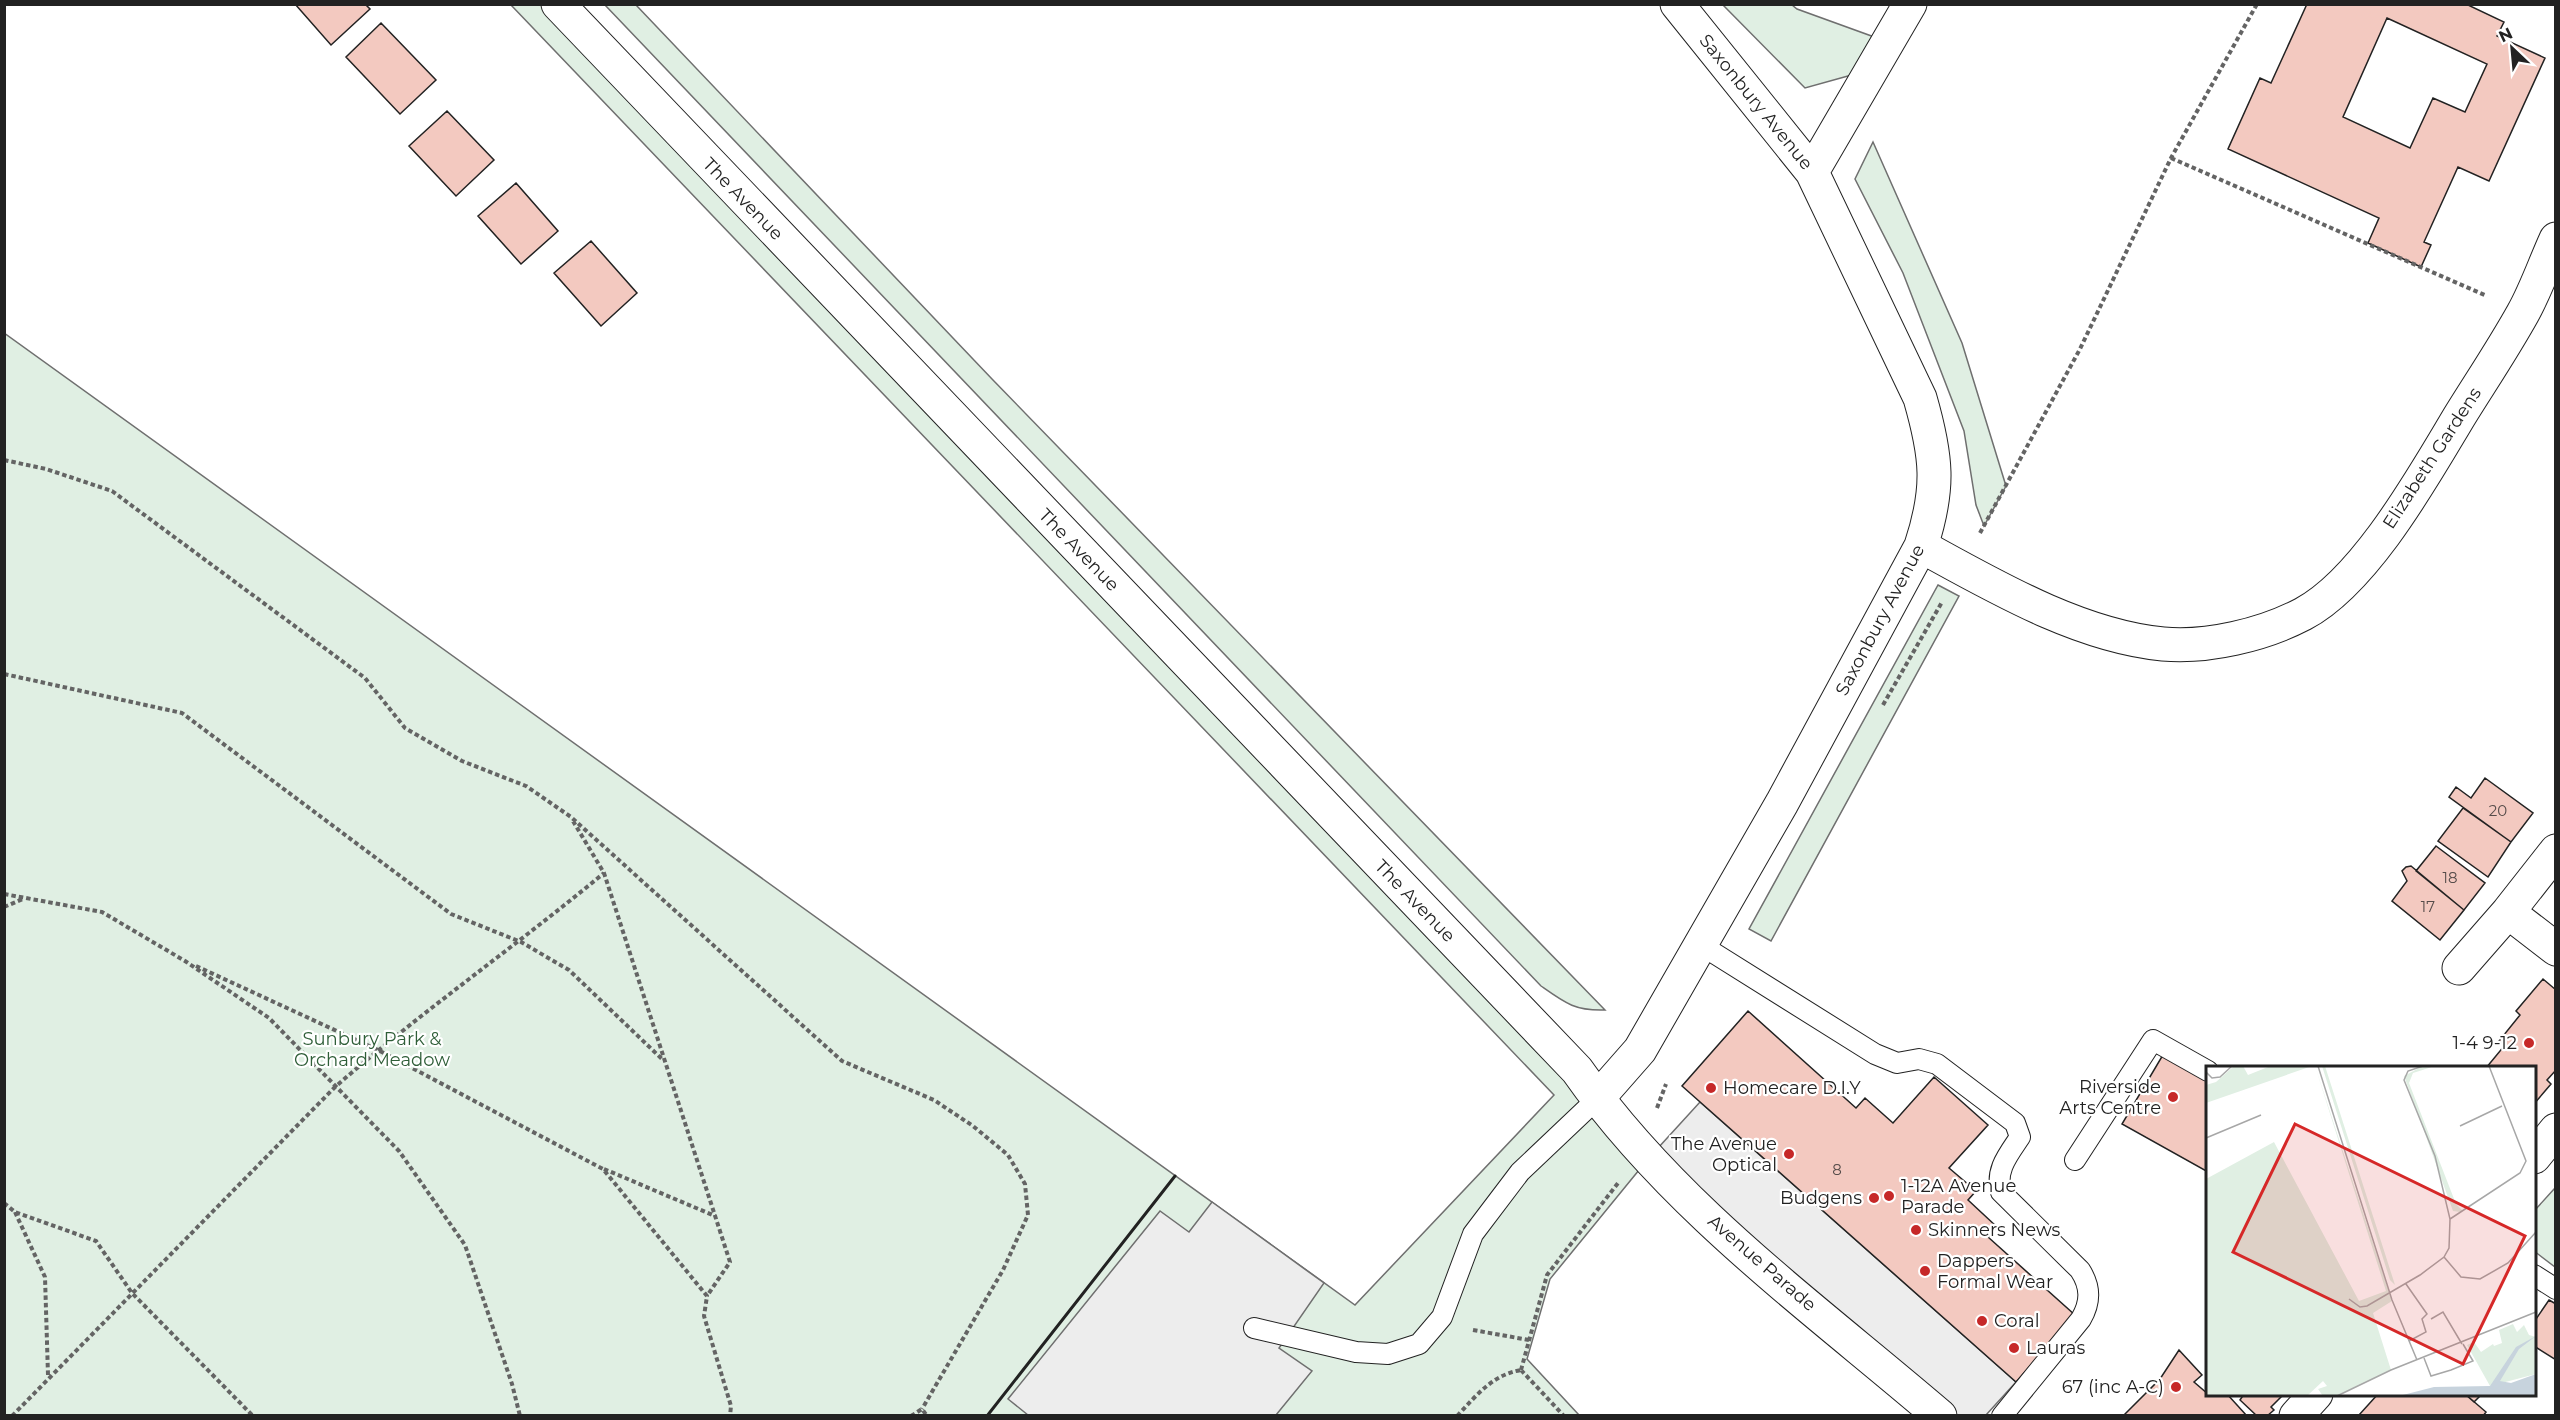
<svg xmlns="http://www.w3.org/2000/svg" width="2560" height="1420" viewBox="0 0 2560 1420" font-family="Montserrat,sans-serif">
	<rect width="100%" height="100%" fill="#fff"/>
	<!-- green -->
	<path fill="#e0efe3" stroke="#6f6f6f" stroke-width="1.5" d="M511,5H542L1567,1080L1648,1159L1550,1279L1527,1359L1579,1415H5L4,333L1355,1305L1554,1095Z
		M605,5H636L992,379L1605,1010C1575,1011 1565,1003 1541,986Z
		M1723,5H1792L1797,9L1888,42L1873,69L1805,88Z
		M1873,142L1962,343L2006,486L1984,526L1976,505L1964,431L1903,273L1855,179Z
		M1938,585L1959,596L1771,941L1749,929Z
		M2555,1188V1267L2534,1251L2535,1210Z"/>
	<!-- parking -->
	<path fill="#ededed" stroke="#6f6f6f" stroke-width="1.5" d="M1700,1102L2016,1382L1986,1415H1940L1648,1159Z
		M1212,1202L1324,1283L1279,1348L1312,1371L1276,1415H1028L1008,1399L1160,1211L1189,1232Z"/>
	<!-- building -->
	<path fill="#f3c9c0" stroke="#222" stroke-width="1.5" fill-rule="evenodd" d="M295,4H365L370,9L331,45Z
		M2307,4H2466L2504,22L2497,36L2545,58L2489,181L2458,167L2424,242L2431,245L2421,267L2368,243L2379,218L2228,149L2260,78L2271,83ZM2387,18L2487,64L2465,112L2433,98L2410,148L2343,117Z
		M381,23L436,80L400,114L346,57Z
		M447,111L494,160L456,196L409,146Z
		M516,183L558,231L521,264L478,216Z
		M591,241L637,293L601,326L554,273Z
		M2485,778L2533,813L2511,842L2449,797L2456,787L2471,798Z
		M2463,808L2511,842L2488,877L2438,841Z
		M2436,846L2485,883L2464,910L2416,871Z
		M2411,866L2464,910L2440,940L2392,901L2407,881L2402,871L2406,867Z
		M2543,979L2556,990V1070L2547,1080L2551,1084L2534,1104V1068H2486L2505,1045L2499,1041L2520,1015L2516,1011Z
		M1748,1011L1856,1108L1865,1098L1893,1123L1934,1077L1988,1125L1949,1168L1976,1191L1968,1200L1997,1227L1988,1237L2075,1315L2016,1382L1682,1086Z
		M2167,1048L2208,1071V1172L2122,1124Z
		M2549,1300L2556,1304V1360L2534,1346V1322Z
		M2179,1350L2202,1375L2194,1382L2208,1394H2227L2247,1416H2127L2125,1414L2160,1379Z
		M2244,1394H2284L2271,1407L2274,1410L2267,1416H2257L2240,1400Z
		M2378,1394H2465L2486,1412L2483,1416L2359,1415Z
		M2465,1394H2482L2474,1402Z"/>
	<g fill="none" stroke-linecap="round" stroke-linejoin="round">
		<defs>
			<path id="lane" d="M1701,945L1875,1054L1897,1063L1919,1059L1937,1064L2015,1123L2020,1137C2008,1155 1995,1170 2001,1192L2080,1270C2091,1287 2091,1302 2081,1319L2002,1416
				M2075,1160L2153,1040L2208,1071
				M2534,1275L2556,1289
				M1254,1328L1356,1352L1388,1354L1419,1344L1442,1317L1473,1234L1520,1172L1597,1099"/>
			<path id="street" d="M1812,172L1910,4
				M1921,546C1994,586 2079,636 2163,644C2207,648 2263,635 2303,614C2365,581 2423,477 2459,417C2480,383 2503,349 2523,313C2536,290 2545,263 2556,239
				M2508,912L2556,949
				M2459,968L2508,912L2556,851
				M1597,1099L1640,1050L1782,803L1921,546C1940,488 1937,457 1920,398L1812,172L1677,4"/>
			<path id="secondary" d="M558,4L1577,1070C1673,1207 1814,1308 1940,1416
				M2534,1157L2556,1130
				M2296,1416L2316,1394"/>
		</defs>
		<!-- lane casing -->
		<use href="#lane" stroke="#222" stroke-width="22"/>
		<!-- street casing -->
		<use href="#street" stroke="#222" stroke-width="35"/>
		<!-- secondary casing -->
		<use href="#secondary" stroke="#222" stroke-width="35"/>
		<!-- path -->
		<path stroke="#646464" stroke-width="4" stroke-dasharray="4.5 3" stroke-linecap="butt" d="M2171,158L2487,296
			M4,460L46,469L112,491L365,678L405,728L462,761L526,786L571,817L842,1061L934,1100L973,1126L1008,1155L1025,1184L1028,1215L1003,1270L922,1409
			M1980,533L2080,349L2171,158L2257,4
			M4,674L182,713L451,914L521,942L569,970L663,1060
			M1883,705L1942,602
			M573,821L604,873L730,1262L707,1296
			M4,894L102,912L185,961L269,1018L399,1151L465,1245L512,1384L520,1416
			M4,907L23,899
			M196,966L378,1050L603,1169L707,1296L704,1316L731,1406L730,1416
			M1657,1108L1666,1084
			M604,1169L715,1216
			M4,1203L15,1212L96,1241L132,1293L253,1416
			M15,1212L45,1277L48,1375
			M1473,1330L1529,1340
			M1521,1370L1547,1275L1618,1183
			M1521,1370L1564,1416
			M12,1416L335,1087C421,1012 516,946 604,873
			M911,1416L922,1409L927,1416
			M1457,1416C1477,1395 1492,1375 1521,1370"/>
		<!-- lane -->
		<use href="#lane" stroke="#fff" stroke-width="20"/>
		<!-- street -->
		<use href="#street" stroke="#fff" stroke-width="33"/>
		<!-- secondary -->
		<use href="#secondary" stroke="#fff" stroke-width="33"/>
		<!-- wall -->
		<path stroke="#222" stroke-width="3" d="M987,1416L1175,1176"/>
	</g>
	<!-- markers -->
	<g fill="#c62828" stroke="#fff" stroke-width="2">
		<circle cx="2529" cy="1043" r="6"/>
		<circle cx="1711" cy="1088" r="6"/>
		<circle cx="2173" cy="1097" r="6"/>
		<circle cx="1789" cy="1154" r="6"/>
		<circle cx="1889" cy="1196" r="6"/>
		<circle cx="1874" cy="1198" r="6"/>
		<circle cx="1916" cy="1230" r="6"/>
		<circle cx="1925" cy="1271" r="6"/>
		<circle cx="1982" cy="1321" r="6"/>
		<circle cx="2014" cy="1348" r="6"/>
		<circle cx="2176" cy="1387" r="6"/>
	</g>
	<g text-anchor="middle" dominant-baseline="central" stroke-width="4.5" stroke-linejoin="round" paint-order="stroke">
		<!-- number labels -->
		<g font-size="15" fill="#564c4a">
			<text x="2498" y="810">20</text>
			<text x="2450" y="877">18</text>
			<text x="2428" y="906">17</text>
			<text x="1837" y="1169">8</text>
		</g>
		<!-- street labels -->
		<g font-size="18" fill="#222" stroke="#fff">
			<text transform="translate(1756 102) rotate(51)">Saxonbury Avenue</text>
			<text transform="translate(743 199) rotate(46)">The Avenue</text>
			<text transform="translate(2432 458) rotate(-57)">Elizabeth Gardens</text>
			<text transform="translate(1079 550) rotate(46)">The Avenue</text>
			<text transform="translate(1880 620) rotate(-62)">Saxonbury Avenue</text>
			<text transform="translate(1415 901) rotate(46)">The Avenue</text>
			<text transform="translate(1762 1263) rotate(41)">Avenue Parade</text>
		</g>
		<!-- park labels -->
		<g font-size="18" fill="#2f5e38" stroke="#fff">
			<text x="372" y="1039">Sunbury Park &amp;<tspan x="372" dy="21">Orchard Meadow</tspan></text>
		</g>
		<!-- poi labels -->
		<g font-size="18" fill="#222" stroke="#fff" text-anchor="start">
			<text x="2517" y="1043" text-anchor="end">1-4 9-12</text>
			<text x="2161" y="1087" text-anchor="end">Riverside<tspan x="2161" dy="21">Arts Centre</tspan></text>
			<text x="1723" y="1088">Homecare D.I.Y</text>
			<text x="1777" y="1144" text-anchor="end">The Avenue<tspan x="1777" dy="21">Optical</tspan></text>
			<text x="1901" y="1186">1-12A Avenue<tspan x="1901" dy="21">Parade</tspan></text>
			<text x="1862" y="1198" text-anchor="end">Budgens</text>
			<text x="1928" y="1230">Skinners News</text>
			<text x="1937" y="1261">Dappers<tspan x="1937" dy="21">Formal Wear</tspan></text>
			<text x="1994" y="1321">Coral</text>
			<text x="2026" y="1348">Lauras</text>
			<text x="2164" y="1387" text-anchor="end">67 (inc A-C)</text>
		</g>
	</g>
	<!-- overview -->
	<g transform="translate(2206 1066)">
		<rect width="330" height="330" fill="#fff"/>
		<path d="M28,0H37L42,9L62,1L106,0L0,37V19L10,16ZM109,0L186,235L167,247L185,304L131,330H117L112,323L121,320L117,315L101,330H0V113L68,76L153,235L180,225ZM116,0H119L189,219L184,214ZM217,0H229L207,7L203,17L250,138L257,145L254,146L247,145L198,10ZM307,258L311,266L318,259L323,269L330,271V308L284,320L261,279L268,276L275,286L287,278L288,280L296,277L293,264Z" fill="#e0efe3"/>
		<path d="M330,270L313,283L294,315L305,317L330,308V330H193L228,321L284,320L310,281Z" fill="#c7d3dd"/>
		<path fill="none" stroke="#a7a7a7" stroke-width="1.5" d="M112,0L186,234L211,294M0,6L6,12L14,11L26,0M254,60L296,40M0,72L55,49M244,153L314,107L320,95L283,0M238,191L255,211L274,213L302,197L330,166M200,218L221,248L216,253L220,266L203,275M143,233L154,241L161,240L214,209L238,191L243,182L244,153L229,90L198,14L202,5L217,0M225,253L237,246L256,278M218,292L225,310L245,304L267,295L257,278M131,330L185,304L330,246"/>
		<path fill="#d62828" fill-opacity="0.15" stroke="#d62828" stroke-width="3" d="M89,58L319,170L257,298L27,186Z"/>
		<rect width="330" height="330" fill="none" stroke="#222" stroke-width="3"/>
	</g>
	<!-- border -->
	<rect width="2560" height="1420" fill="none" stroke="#222222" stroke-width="12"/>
	<!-- north arrow -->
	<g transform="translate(2512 48) rotate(334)" stroke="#ffffff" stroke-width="4.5" paint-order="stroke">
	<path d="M0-4.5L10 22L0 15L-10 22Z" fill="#222222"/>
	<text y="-9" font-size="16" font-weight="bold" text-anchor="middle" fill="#222222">N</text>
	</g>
</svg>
